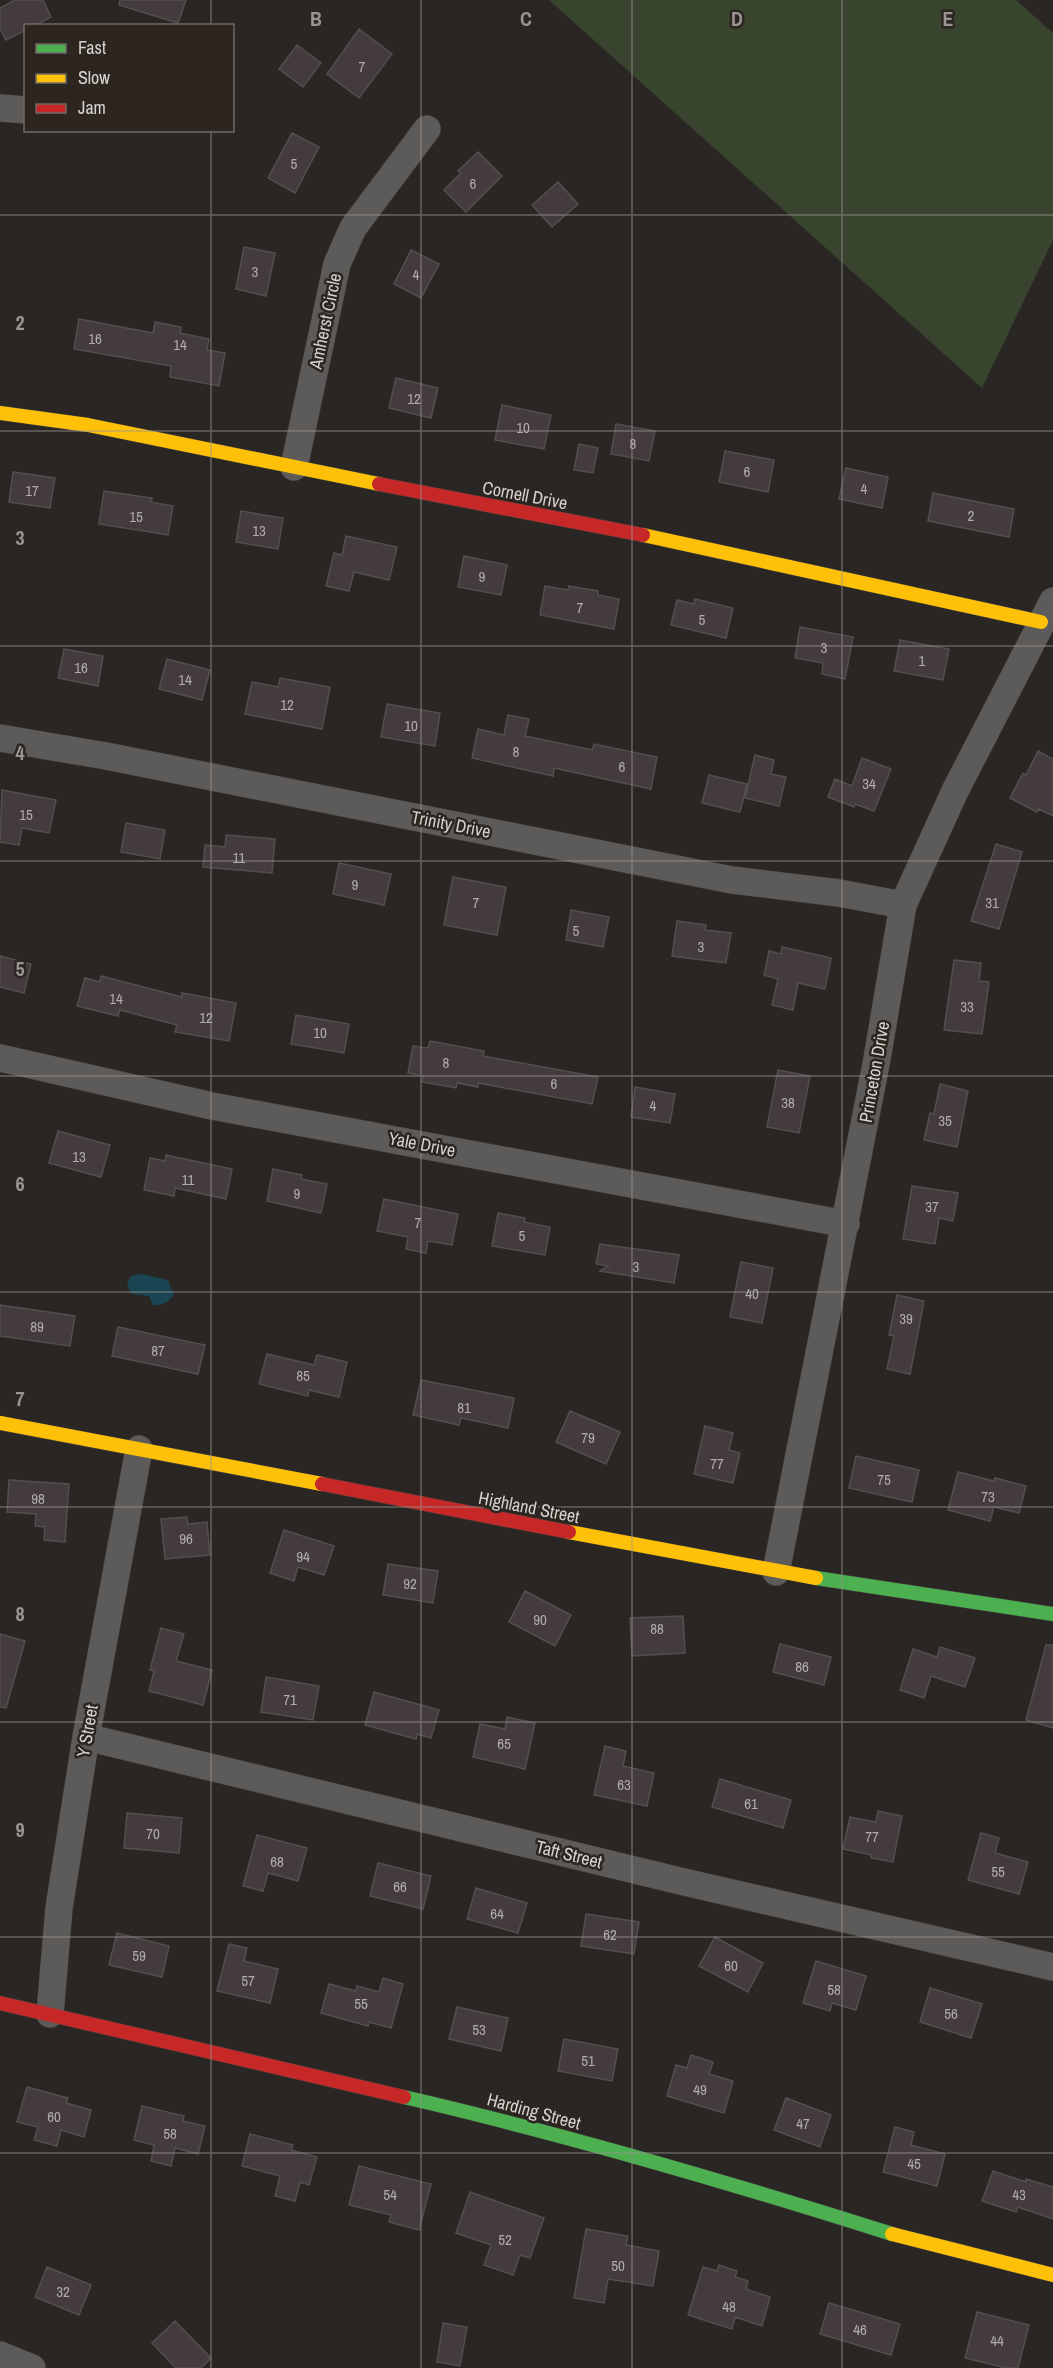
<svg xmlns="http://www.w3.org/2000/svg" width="1053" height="2368" viewBox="0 0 1053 2368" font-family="'Archivo Narrow',sans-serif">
	<rect width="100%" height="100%" fill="#2a2623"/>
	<!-- green -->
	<path fill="#38442e" d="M549,0H1016L1053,33V240L982,388Z"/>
	<!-- water -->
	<path fill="#194652" d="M142,1274L168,1280L174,1295C168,1302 163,1306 153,1305L149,1296L131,1294L127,1283L131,1276Z"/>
	<!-- building -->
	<path fill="#443b3e" stroke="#524f4e" stroke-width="1.5" d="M15,0H43L51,17L34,26H26V30L6,40L0,29V8Z
		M120,0H186L178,23L119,5Z
		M359,29L392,54L359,98L327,74Z
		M297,45L321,63L303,87L279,69Z
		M292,133L319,147L295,193L268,178Z
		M478,152L502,176L466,212L444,190L461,173L458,171Z
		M558,182L578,204L552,227L532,205Z
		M244,247L275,253L266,296L236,289Z
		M411,250L439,264L421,298L394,284Z
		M79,319L153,333L155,322L181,327L180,333L209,339L207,350L225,353L219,386L170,377L171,366L74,349Z
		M396,378L438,388L431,418L389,408Z
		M502,405L551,415L544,449L495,440Z
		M616,424L655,431L649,461L611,454Z
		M579,444L598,448L593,473L574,470Z
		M725,451L774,460L768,492L719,482Z
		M846,468L888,477L882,508L839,499Z
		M13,472L55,478L50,508L9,502Z
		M104,491L152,498L151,502L173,506L168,535L99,524Z
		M933,493L1014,509L1009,537L928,521Z
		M241,511L283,518L278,549L236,542Z
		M346,536L397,547L389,580L354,572L349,591L326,586L334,553L342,555Z
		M464,556L507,565L501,595L458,587Z
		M545,586L568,590L569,586L598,591V595L619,599L614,629L540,615Z
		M695,599L733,608L726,638L671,625L677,600L694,604Z
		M800,627L853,637L845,679L822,674L823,663L795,658Z
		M900,640L949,649L943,680L894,671Z
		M64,649L103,656L98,686L58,678Z
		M167,659L210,670L202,700L159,689Z
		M280,678L330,687L322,729L245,714L252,682L278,687Z
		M387,704L440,713L435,746L381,737Z
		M508,715L529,719L525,736L592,750L594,744L657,757L651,789L554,768L553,776L472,758L478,729L504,735Z
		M1038,751L1053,759V816L1039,809L1037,812L1010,798L1023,773L1026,775Z
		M755,755L774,760L771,774L786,777L779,806L745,798Z
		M862,758L891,769L874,811L855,804L854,807L828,797L835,779L852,786Z
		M709,775L747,784L740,812L702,803Z
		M2,790L56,800L49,833L22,828L19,845L0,842Z
		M126,823L165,830L160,859L121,852Z
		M226,835L275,839L272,873L203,867L205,845L225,847Z
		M996,844L1022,852L999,929L971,921Z
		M339,863L391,874L384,905L333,894Z
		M453,877L506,887L497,935L444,925Z
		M571,910L609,917L603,947L566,940Z
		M677,921L706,925L705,930L731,933L726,963L672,956Z
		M782,947L831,958L825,989L798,983L793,1010L772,1005L778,979L764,975L769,951L781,954Z
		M0,956L31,964L24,993L0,987Z
		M954,960L981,963L979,981L989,982L982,1034L944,1030Z
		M101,976L182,997V993L236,1003L229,1041L175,1032L177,1025L120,1010L118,1016L77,1006L85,978L100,982Z
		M296,1015L349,1024L344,1053L291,1044Z
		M430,1041L484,1051L483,1056L598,1077L592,1104L478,1083V1087L457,1083L456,1088L422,1082L423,1076L408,1073L413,1046L428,1048Z
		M778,1070L810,1076L799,1133L767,1127Z
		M940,1084L968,1091L957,1147L924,1140L930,1113L934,1114Z
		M635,1087L675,1094L670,1123L631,1117Z
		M58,1131L110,1145L101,1177L49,1163Z
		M166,1155L232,1169L226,1199L175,1188L174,1196L144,1190L150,1158L165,1161Z
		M273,1169L302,1175L301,1179L327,1184L321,1213L267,1201Z
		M912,1186L958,1193L953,1221L939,1218L935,1244L903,1239Z
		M384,1199L458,1214L452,1245L428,1241L426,1253L406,1249L408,1237L377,1231Z
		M498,1213L525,1218L524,1222L550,1227L545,1255L492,1246Z
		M600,1244L679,1255L674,1283L600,1271L608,1266L596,1264Z
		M741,1262L773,1268L762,1323L730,1317Z
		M897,1295L924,1301L910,1374L887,1369L894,1336L889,1335Z
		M0,1305L75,1316L70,1346L0,1336Z
		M118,1327L205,1345L198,1374L112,1356Z
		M267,1354L314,1365L317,1355L347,1362L339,1397L309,1390L308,1396L259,1384Z
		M421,1380L514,1398L508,1428L461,1418L459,1425L413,1415Z
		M570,1411L620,1432L606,1464L556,1442Z
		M705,1426L733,1433L729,1450L740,1453L733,1483L694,1474Z
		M856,1456L919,1470L912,1502L849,1488Z
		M958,1472L994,1481L995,1478L1026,1486L1019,1513L994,1507L990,1521L948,1510Z
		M9,1480L69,1484L65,1542L44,1540L45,1527L35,1526L36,1514L7,1512Z
		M187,1517L188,1524L207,1522L210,1555L165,1559L161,1519Z
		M284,1530L334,1546L324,1575L298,1567L294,1581L270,1573Z
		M388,1564L438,1571L433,1603L383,1595Z
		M525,1591L571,1615L555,1646L509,1622Z
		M683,1616L685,1653L632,1656L630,1618Z
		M161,1628L184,1634L176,1661L212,1670L203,1705L149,1691L154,1671L150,1670Z
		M0,1634L25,1641L6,1708L0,1707Z
		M780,1644L831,1657L824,1685L773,1672Z
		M1046,1645H1053V1728L1026,1720Z
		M940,1647L975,1658L965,1687L931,1676L924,1698L900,1690L913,1649L937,1657Z
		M266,1677L319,1686L313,1720L261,1712Z
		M374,1692L439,1710L431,1738L417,1734L416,1739L365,1725Z
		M507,1717L535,1723L525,1769L473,1757L480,1724L505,1729Z
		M605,1746L626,1751L623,1766L654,1773L647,1806L594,1795Z
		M720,1779L791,1800L783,1828L712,1807Z
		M878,1811L902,1816L893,1862L871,1858L872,1855L843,1849L850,1817L876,1822Z
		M127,1813L182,1818L179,1853L124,1848Z
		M981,1833L999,1838L995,1853L1028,1862L1019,1894L968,1880Z
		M257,1835L307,1848L298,1881L268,1873L263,1891L243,1886Z
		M378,1863L431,1876L423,1909L370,1896Z
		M476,1888L527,1903L518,1933L467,1919Z
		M586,1914L639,1922L634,1954L581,1946Z
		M117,1933L169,1946L162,1977L109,1965Z
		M715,1937L763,1963L748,1992L699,1966Z
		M229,1944L247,1948L244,1961L278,1969L270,2003L217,1991Z
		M816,1961L866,1976L856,2010L832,2003L830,2011L803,2003Z
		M383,1978L403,1984L391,2028L369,2022L368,2026L321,2013L329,1984L356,1991L357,1986L379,1992Z
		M930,1988L982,2004L971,2038L920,2022Z
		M457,2007L508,2018L501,2051L449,2039Z
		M564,2039L618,2049L612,2081L558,2071Z
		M691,2055L713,2062L709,2074L733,2081L724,2113L667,2096L676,2065L687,2068Z
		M27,2087L68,2098L66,2103L91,2110L84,2137L61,2130L57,2146L34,2140L38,2127L17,2122Z
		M786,2098L831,2115L820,2147L774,2130Z
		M142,2106L184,2116L183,2121L205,2126L198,2154L175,2148L171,2166L151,2161L154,2145L134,2140Z
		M895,2127L914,2132L911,2145L945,2154L937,2186L883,2172Z
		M250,2134L293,2145L291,2150L317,2157L309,2185L300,2182L295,2201L275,2196L280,2176L242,2166Z
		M359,2166L431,2184L419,2230L389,2222L391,2215L349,2205Z
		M993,2171L1026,2182V2179L1053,2187V2219L1018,2207L1016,2212L982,2201Z
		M470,2192L544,2218L530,2258L520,2255L513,2275L484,2265L491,2245L456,2233Z
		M586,2229L628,2236L626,2245L659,2251L653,2286L608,2279L604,2303L574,2298Z
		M719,2265L737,2271L735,2277L748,2281L746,2289L770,2297L762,2326L735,2317L732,2329L688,2315L703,2267L717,2271Z
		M47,2267L91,2285L79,2315L35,2297Z
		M829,2303L900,2324L891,2355L820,2334Z
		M977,2312L1029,2325L1018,2368H1006L965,2358Z
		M175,2321L211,2358L201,2368H176L152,2343Z
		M443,2323L467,2327L460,2366L437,2362Z"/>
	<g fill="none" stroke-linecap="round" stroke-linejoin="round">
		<defs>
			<path id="street" d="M0,108L26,110
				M294,467L337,264L353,228L427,129
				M0,738L106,756L732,880L839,893L903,905
				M0,1058L212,1106L846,1224
				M776,1572L877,1059L903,905L955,791L1053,601
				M86,1737L680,1881L1053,1967
				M50,2014L59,1908L86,1737L139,1449
				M0,2355L32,2368"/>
			<path id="fast" d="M816,1578L1053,1614
				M404,2097C569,2135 731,2183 892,2234"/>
			<path id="slow" d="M0,413L88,425L379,484
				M643,535L1041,622
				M0,1423L322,1484
				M569,1532L816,1578
				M892,2234L1053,2275"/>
			<path id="jam" d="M379,484L643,535
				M322,1484L569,1532
				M0,2003L404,2097"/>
		</defs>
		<!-- street casing -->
		<use href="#street" stroke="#45413f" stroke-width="28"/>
		<!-- fast casing -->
		<use href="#fast" stroke="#45413f" stroke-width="15"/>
		<!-- slow casing -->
		<use href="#slow" stroke="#45413f" stroke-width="15"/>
		<!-- jam casing -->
		<use href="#jam" stroke="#45413f" stroke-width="15"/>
		<!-- street -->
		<use href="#street" stroke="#5d5b59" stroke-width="27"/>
		<!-- fast -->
		<use href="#fast" stroke="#4caf50" stroke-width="14"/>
		<!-- slow -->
		<use href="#slow" stroke="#ffc107" stroke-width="14"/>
		<!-- jam -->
		<use href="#jam" stroke="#c62828" stroke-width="14"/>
	</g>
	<!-- grid -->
	<path fill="none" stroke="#999592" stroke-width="1.5" stroke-opacity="0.55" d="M211,0V26M421,0V2368M632,0V2368M842,0V2368M211,130V2368M0,215H1053M0,431H1053M0,646H1053M0,861H1053M0,1076H1053M0,1292H1053M0,1507H1053M0,1722H1053M0,1937H1053M0,2153H1053"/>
	<g text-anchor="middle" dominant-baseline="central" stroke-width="5" stroke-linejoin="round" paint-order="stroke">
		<!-- number labels -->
		<g font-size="15" fill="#b1aca9">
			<text x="362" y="66">7</text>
			<text x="294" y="163">5</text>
			<text x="473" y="183">6</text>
			<text x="255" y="271">3</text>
			<text x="416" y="274">4</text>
			<text x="95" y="338">16</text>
			<text x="180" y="344">14</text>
			<text x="414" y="398">12</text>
			<text x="523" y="427">10</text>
			<text x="633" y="443">8</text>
			<text x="747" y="471">6</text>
			<text x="864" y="488">4</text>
			<text x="32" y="490">17</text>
			<text x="971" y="515">2</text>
			<text x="136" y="516">15</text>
			<text x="259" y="530">13</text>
			<text x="482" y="576">9</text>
			<text x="580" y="607">7</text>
			<text x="702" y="619">5</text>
			<text x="824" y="647">3</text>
			<text x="922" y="660">1</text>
			<text x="81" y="667">16</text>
			<text x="185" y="679">14</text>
			<text x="287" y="704">12</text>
			<text x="411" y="725">10</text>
			<text x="516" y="751">8</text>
			<text x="622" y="766">6</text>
			<text x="869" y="783">34</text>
			<text x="26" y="814">15</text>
			<text x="239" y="857">11</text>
			<text x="355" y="884">9</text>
			<text x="476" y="902">7</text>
			<text x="992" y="902">31</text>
			<text x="576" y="930">5</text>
			<text x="701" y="946">3</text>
			<text x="116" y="998">14</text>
			<text x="967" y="1006">33</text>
			<text x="206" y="1017">12</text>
			<text x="320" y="1032">10</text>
			<text x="446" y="1062">8</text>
			<text x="554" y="1083">6</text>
			<text x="788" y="1102">38</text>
			<text x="653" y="1105">4</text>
			<text x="945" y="1120">35</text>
			<text x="79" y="1156">13</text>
			<text x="188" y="1179">11</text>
			<text x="297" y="1193">9</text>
			<text x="932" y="1206">37</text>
			<text x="418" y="1222">7</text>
			<text x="522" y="1235">5</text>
			<text x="636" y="1266">3</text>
			<text x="752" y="1293">40</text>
			<text x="906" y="1318">39</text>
			<text x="37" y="1326">89</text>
			<text x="158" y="1350">87</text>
			<text x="303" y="1375">85</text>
			<text x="464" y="1407">81</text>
			<text x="588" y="1437">79</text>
			<text x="717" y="1463">77</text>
			<text x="884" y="1479">75</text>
			<text x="988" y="1496">73</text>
			<text x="38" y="1498">98</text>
			<text x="186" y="1538">96</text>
			<text x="303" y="1556">94</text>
			<text x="410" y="1583">92</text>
			<text x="540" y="1619">90</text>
			<text x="657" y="1628">88</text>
			<text x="802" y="1666">86</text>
			<text x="290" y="1699">71</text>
			<text x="504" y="1743">65</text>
			<text x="624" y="1784">63</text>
			<text x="751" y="1803">61</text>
			<text x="153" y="1833">70</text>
			<text x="872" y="1836">77</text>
			<text x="277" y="1861">68</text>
			<text x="998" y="1871">55</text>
			<text x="400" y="1886">66</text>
			<text x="497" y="1913">64</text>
			<text x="610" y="1934">62</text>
			<text x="139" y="1955">59</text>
			<text x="731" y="1965">60</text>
			<text x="248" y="1980">57</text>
			<text x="834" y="1989">58</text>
			<text x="361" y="2003">55</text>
			<text x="951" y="2013">56</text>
			<text x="479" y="2029">53</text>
			<text x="588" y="2060">51</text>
			<text x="700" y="2089">49</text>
			<text x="54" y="2116">60</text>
			<text x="803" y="2123">47</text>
			<text x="170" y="2133">58</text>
			<text x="914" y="2163">45</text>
			<text x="390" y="2194">54</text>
			<text x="1019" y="2194">43</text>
			<text x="505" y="2239">52</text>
			<text x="618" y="2265">50</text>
			<text x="63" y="2291">32</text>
			<text x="729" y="2306">48</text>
			<text x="860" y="2329">46</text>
			<text x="997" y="2340">44</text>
		</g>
		<!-- street labels -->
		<g font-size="18" fill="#d5d1cd" stroke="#2d2620">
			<text transform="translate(325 321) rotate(-78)">Amherst Circle</text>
			<text transform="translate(525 495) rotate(11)">Cornell Drive</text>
			<text transform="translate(451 824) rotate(11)">Trinity Drive</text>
			<text transform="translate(874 1072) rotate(-80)">Princeton Drive</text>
			<text transform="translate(422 1144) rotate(11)">Yale Drive</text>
			<text transform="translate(529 1507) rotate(11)">Highland Street</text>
			<text transform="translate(87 1731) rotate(-80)">Y Street</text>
			<text transform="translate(569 1854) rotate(14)">Taft Street</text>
			<text transform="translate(534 2111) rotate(15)">Harding Street</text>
		</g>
	</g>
	<g font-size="20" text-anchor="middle" font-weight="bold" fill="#999592" stroke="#2d2620" stroke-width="5" stroke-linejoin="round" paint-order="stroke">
		<text x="316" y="26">B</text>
		<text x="526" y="26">C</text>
		<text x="737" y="26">D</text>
		<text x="948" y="26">E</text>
		<text x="20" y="330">2</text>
		<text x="20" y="545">3</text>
		<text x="20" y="760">4</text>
		<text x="20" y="976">5</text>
		<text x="20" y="1191">6</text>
		<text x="20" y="1406">7</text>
		<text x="20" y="1621">8</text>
		<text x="20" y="1837">9</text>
	</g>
	<!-- legend -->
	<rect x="24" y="24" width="210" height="108" fill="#2d2620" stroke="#706a65" stroke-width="1.5"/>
	<rect x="36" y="44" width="30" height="9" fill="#4caf50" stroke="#706a65" stroke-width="1.5"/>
	<text x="78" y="54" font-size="18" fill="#d5d1cd">Fast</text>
	<rect x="36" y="74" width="30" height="9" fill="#ffc107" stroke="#706a65" stroke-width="1.5"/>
	<text x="78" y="84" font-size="18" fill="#d5d1cd">Slow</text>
	<rect x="36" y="104" width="30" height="9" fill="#c62828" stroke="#706a65" stroke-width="1.5"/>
	<text x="78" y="114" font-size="18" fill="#d5d1cd">Jam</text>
</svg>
